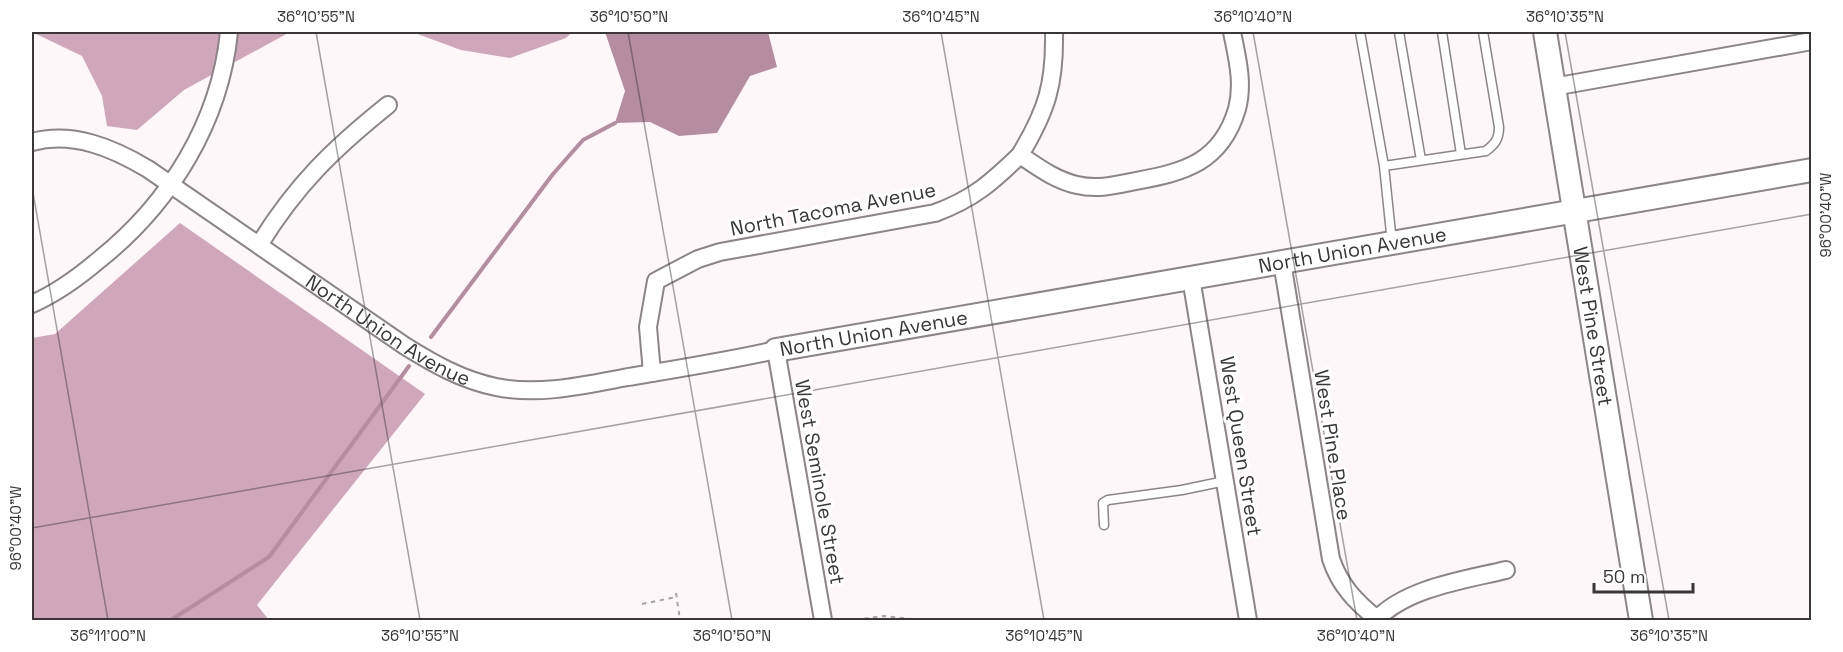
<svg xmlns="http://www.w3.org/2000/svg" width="1843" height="652" viewBox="0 0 1843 652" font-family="'Space Grotesk',sans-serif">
	<rect width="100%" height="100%" fill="#fdf7f9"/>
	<!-- forest -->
	<path fill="#d0a6bb" d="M32,32H290L184,90L137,130L107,126L102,96L82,56Z
		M412,32H572L566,38L510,58L461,50Z
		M180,223L425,394L257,605L269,620H32V338L55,334Z"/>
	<!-- water -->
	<path fill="#b58ca0" d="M605,32H768L777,67L750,76L717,133L679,136L650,122L615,123L625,91Z"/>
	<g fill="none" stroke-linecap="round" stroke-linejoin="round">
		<!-- stream -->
		<path stroke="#b58ca0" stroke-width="4" d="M431,337L553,174L583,140L615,123
			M171,620L269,557L409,366"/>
		<defs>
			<path id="lane" d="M1360,32L1384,166L1392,243
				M1399,32L1421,160
				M1442,32L1461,154
				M1384,166L1486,151C1495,144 1499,139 1499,127L1483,32
				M1104,525L1103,503L1108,500L1182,490L1225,481"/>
			<g id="street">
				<path d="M1553,87L1812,41"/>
				<path id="s1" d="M32,142C73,131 113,148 148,169L405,346C434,364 462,380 496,387C539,396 585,385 628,377C677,369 727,361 776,350L823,620"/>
				<path d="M1020,155C1047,110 1055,84 1054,32"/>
				<path d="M259,245C296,185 333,149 388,105"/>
				<path d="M1282,262L1331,559C1340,586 1356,602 1377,619"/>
				<path d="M1191,278L1248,620"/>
				<path d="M32,304C57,293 79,277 100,259C170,203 220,122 229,32"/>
				<path d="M652,373L648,327L656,281L698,259L720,252L935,213C973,199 991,183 1020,155C1038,167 1055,180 1077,185C1097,190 1116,185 1136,181C1184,172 1221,163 1237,109C1244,83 1237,57 1232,32"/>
				<path d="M1376,620C1406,588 1464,580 1506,570"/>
			</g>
			<g id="secondary">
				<path id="s2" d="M1545,32L1641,620"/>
				<path id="s3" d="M776,350L1812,170"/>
			</g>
		</defs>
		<!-- lane casing -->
		<use href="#lane" stroke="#8b8588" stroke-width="11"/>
		<!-- street casing -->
		<use href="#street" stroke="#8b8588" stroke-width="20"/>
		<!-- secondary casing -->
		<use href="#secondary" stroke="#8b8588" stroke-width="26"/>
		<!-- path -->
		<path stroke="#a8a4a5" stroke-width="2" stroke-dasharray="4.5 4.5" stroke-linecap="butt" d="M676,593L680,620
			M642,604L676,597
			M855,620L883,616L912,619"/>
		<!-- lane -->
		<use href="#lane" stroke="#fff" stroke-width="8"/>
		<!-- street -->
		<use href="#street" stroke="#fff" stroke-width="16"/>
		<!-- secondary -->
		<use href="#secondary" stroke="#fff" stroke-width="22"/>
	</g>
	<!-- ticks -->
	<path fill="none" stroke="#393738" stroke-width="1.5" stroke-opacity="0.45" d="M316,32L420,620M628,32L732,620M941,32L1044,620M1253,32L1357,620M1565,32L1669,620M32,187L108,620M32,528L1812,214"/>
	<g text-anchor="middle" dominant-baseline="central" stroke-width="6" stroke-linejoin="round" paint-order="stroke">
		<!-- street labels -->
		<g font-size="20" fill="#393738" stroke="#fff">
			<text transform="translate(833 209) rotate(-11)">North Tacoma Avenue</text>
			<text stroke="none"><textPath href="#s3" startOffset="585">North Union Avenue</textPath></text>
			<text stroke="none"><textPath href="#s2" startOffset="298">West Pine Street</textPath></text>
			<text stroke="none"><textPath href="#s1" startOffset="412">North Union Avenue</textPath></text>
			<text stroke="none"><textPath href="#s3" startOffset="99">North Union Avenue</textPath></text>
			<text transform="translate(1333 445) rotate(81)">West Pine Place</text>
			<text transform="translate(1241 446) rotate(81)">West Queen Street</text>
			<text transform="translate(820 482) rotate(80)">West Seminole Street</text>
		</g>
	</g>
	<!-- border -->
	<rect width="1843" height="652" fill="none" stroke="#ffffff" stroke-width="66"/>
	<!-- scale -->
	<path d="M1594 583v9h99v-9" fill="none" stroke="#393738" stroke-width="3"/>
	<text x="1603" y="583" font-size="18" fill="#393738" stroke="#ffffff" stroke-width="4.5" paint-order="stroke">50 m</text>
	<rect x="33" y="33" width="1777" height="586" fill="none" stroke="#393738" stroke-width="2"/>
	<g font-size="15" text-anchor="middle" fill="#393738">
		<text x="316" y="22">36°10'55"N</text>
		<text x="629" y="22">36°10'50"N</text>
		<text x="941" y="22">36°10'45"N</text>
		<text x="1253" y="22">36°10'40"N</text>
		<text x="1565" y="22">36°10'35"N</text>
		<text transform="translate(1826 215) rotate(-90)" y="5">96°00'40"W</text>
		<text transform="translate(16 528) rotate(-90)" y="5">96°00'40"W</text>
		<text x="108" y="641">36°11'00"N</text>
		<text x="420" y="641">36°10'55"N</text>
		<text x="732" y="641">36°10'50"N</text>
		<text x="1044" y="641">36°10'45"N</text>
		<text x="1356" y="641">36°10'40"N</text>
		<text x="1669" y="641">36°10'35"N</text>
	</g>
</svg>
